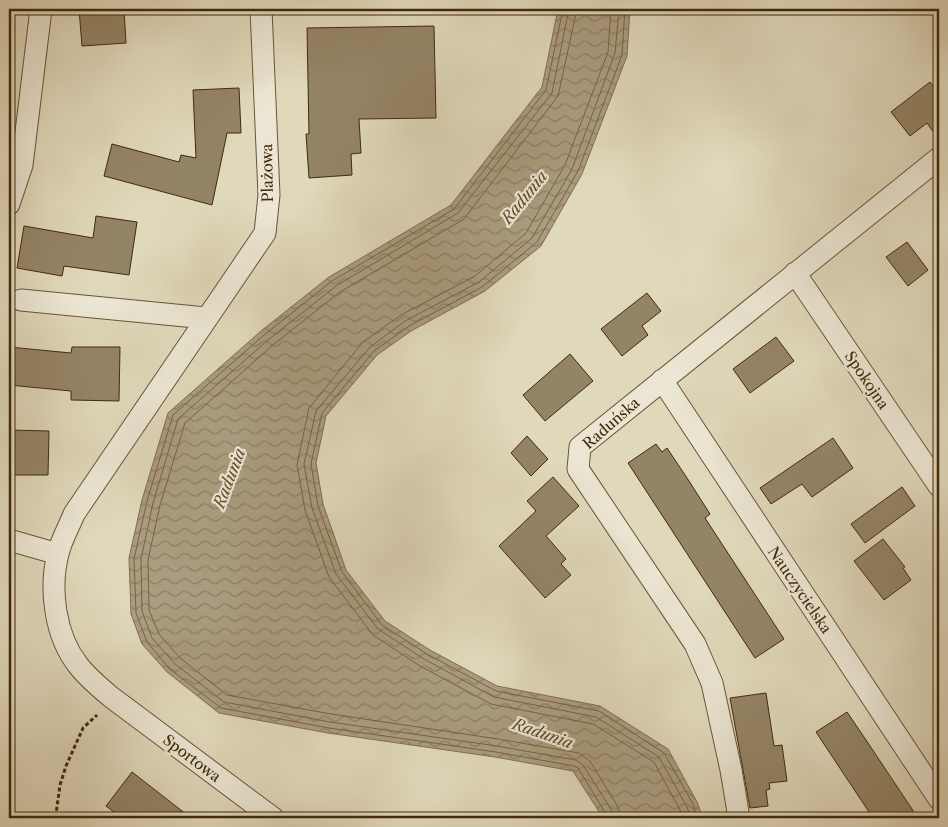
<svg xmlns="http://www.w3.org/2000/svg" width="948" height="827" viewBox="0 0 948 827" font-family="'Libre Caslon Text',serif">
	<defs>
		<pattern id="water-waves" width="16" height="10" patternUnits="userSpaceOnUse" patternTransform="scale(1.25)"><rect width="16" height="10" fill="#aa9c7f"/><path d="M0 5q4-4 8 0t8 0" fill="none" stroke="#8c7f66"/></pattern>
	</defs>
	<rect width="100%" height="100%" fill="#e0d8bb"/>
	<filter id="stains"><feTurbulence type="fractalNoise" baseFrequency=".004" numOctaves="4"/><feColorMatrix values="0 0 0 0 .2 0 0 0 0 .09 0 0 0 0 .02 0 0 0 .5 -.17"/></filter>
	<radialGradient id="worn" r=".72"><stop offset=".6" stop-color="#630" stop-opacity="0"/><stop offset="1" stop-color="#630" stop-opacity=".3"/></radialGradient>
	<!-- water -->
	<path fill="url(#water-waves)" stroke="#806e50" d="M558,9H630L627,56L582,174L541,246L485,291L411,331L377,355L326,416L316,463L323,504L346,570L385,621L430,650L497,686L600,706L668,749L697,802L703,818H603L573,771L495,757L328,733L219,713L167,672L142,644L131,614L129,558L142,500L168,413L261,331L329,277L451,205L542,87Z"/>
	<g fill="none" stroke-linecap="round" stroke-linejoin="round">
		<!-- shore -->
		<path stroke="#766244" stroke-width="1" d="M563,9L546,90L454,209L332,281L264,335L173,415L147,501L134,559L136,613L147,642L170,669L221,708L329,728L496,752L574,766L578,768L606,814L607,818
			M569,9L552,93L458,213L336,286L268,340L178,419L153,503L141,559L142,611L152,638L175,664L224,702L330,722L497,746L576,760L583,765L612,811L613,818
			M577,9L558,96L464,219L340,292L273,345L185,423L160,505L148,560L149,610L159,634L180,658L227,695L331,714L498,739L579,753L590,761L618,807L621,818
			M611,9L608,52L565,165L526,233L475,276L401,315L363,342L309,408L297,465L305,510L329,577L373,635L420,666L491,704L593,724L654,762L680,810L683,818
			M619,9L615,53L572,169L532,238L479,282L405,321L370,347L316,411L304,464L312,508L336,574L378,629L424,659L494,697L596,717L659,757L687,807L691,818
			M625,9L622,55L578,171L537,242L482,287L409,326L374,351L322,413L311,464L318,506L342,572L382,625L427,654L496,691L599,711L664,753L693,804L697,818"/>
	</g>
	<!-- building -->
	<path fill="#948466" stroke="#41290a" d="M79,9H124L126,43L82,46Z
		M434,26L436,118L359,119L361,153L351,154L352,175L309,178L306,134H309L307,28Z
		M930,82L939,95V140L927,123L910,136L891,112Z
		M239,88L241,133H227L212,205L104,176L112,144L179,162L181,155L196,158L193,90Z
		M96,216L137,222L129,275L64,266L62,276L17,268L24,226L93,238Z
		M907,242L928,270L908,286L886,257Z
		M647,293L661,311L642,326L648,335L622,356L601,329Z
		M776,337L794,361L750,393L733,369Z
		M9,347L71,353L72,347H120L119,401L71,400V391L9,385Z
		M570,354L593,381L545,421L523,395Z
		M9,430L49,431L48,475H9Z
		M527,436L548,459L531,476L511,453Z
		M833,438L853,468L812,497L802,484L771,504L760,488Z
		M656,444L662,452L667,448L689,481L710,514L705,518L784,639L755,658L628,463Z
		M553,477L579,506L546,536L566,559L561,564L571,575L545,598L499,546L536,511L527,501Z
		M902,487L915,506L865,543L851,524Z
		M883,539L905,567L903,568L911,580L884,600L854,561Z
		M766,693L774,746L782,745L787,781L769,783L770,789L766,790L768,806L750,808L730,698Z
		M847,712L866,740L918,818H873L816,732Z
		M132,772L191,818H122L106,806Z"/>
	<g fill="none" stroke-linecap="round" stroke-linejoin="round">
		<defs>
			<path id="street" d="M261,9L269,195L265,233L74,514C69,527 61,540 58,554C49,589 55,636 78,665C87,677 99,687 111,697L273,818
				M9,204L22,165L41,9
				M795,273L939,486
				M21,300L206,318
				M662,380L939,799
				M9,540L58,554
				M739,818L731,770L712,683L695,644L578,469L580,447L939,158"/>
		</defs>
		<!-- street casing -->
		<use href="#street" stroke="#695536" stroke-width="23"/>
		<!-- path -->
		<path stroke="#41290a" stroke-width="3" stroke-dasharray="4 2.5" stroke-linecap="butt" d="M28,818L30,816L43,817L56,814L60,785L66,766L83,728L97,715"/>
		<!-- street -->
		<use href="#street" stroke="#ebe6d3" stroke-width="21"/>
	</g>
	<g text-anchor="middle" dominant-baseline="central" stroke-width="4.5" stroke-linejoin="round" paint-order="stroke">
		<!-- street labels -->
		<g font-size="15" fill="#41290a" stroke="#ebe6d3">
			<text transform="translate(267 173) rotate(-91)">Plażowa</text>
			<text transform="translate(867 380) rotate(56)">Spokojna</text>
			<text transform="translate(611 423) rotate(-41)">Raduńska</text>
			<text transform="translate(800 590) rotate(56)">Nauczycielska</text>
			<text transform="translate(192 758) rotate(37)">Sportowa</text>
		</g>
		<!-- water labels -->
		<g font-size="16" font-style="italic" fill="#604c2d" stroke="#ebe6d3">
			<text transform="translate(524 197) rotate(-51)">Radunia</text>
			<text transform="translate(229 478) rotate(-69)">Radunia</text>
			<text transform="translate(543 733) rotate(19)">Radunia</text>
		</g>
	</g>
	<!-- margin -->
	<rect width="948" height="827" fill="none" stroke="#e0d8bb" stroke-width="30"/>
	<rect x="10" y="10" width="928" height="807" fill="none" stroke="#41290a" stroke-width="2.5"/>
	<rect x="15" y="15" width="918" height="797" fill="none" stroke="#41290a"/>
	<rect width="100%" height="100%" filter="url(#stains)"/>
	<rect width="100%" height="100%" fill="url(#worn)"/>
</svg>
